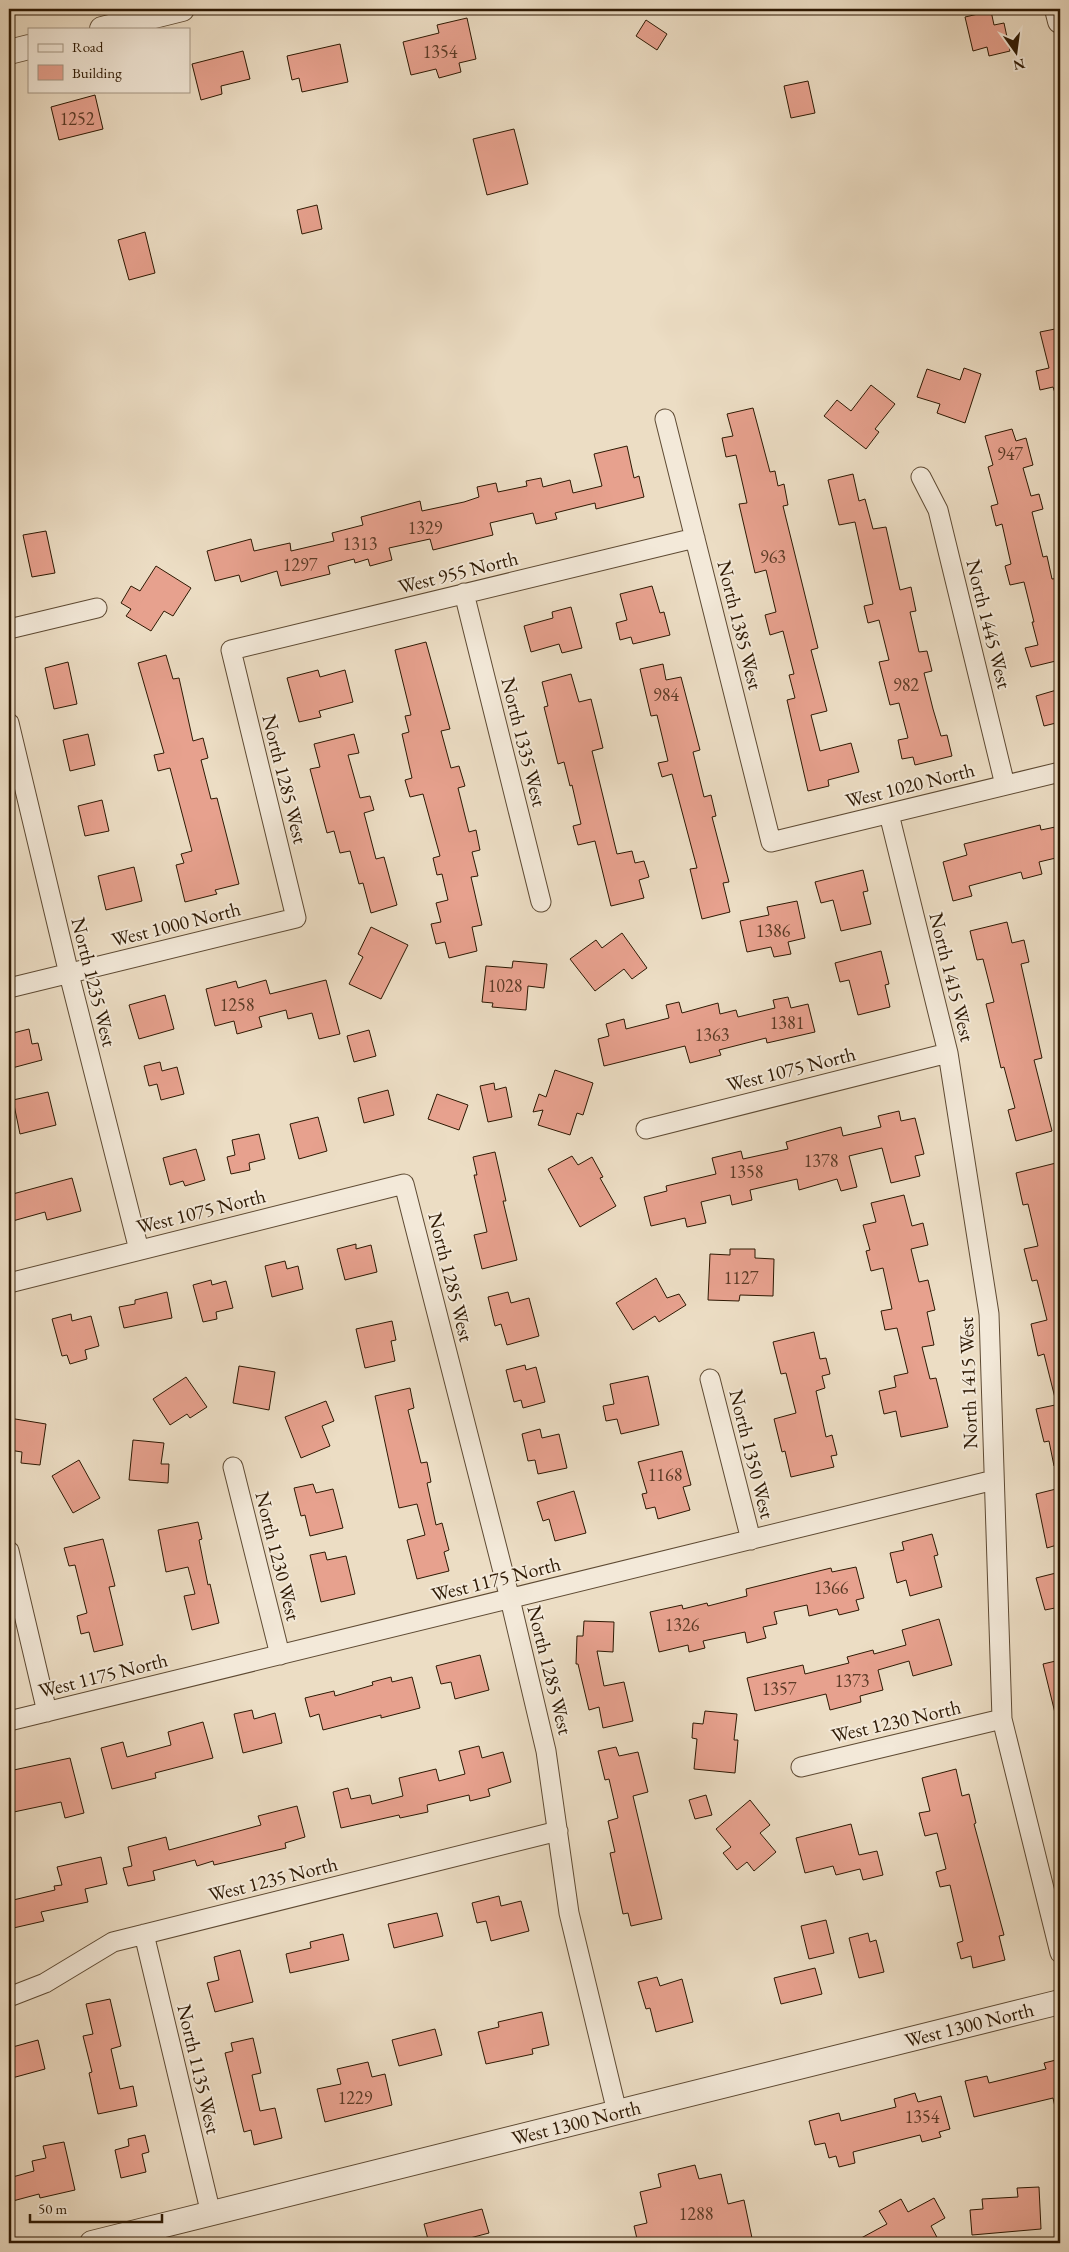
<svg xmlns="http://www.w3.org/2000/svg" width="1069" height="2252" viewBox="0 0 1069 2252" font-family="'EB Garamond',serif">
	<rect width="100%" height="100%" fill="#ecddc4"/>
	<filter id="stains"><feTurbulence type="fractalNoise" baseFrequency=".004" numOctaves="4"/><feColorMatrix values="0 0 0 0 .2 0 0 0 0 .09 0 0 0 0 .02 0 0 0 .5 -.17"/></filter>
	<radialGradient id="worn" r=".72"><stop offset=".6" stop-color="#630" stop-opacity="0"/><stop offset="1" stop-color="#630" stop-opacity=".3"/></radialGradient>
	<!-- building -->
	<path fill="#e7a18e" stroke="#2e1903" d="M991,11L994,25L1004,23L1010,51L989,56L987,47L973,51L965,17Z
		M467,18L476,59L459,63L461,72L439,78L436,69L411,75L403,42L439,33L437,25Z
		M646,20L667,34L657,50L636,36Z
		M340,44L348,82L302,92L299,78L292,80L287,56Z
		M243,51L250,79L221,86L222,94L201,100L192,64Z
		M808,81L815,113L791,118L784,86Z
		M95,95L103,129L59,140L51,107Z
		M514,129L528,184L487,195L473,139Z
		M317,205L322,229L302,234L297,210Z
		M145,232L155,273L129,280L118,240Z
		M1060,328V393H1055L1053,387L1040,390L1036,371L1049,368L1040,332Z
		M964,368L981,374L965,423L937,413L940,404L917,397L927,369L960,380Z
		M871,385L895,404L875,429L879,432L866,449L824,416L837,400L851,411Z
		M753,408L770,472L775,471L778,486L784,484L788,505L783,506L818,648L811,650L827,711L811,715L820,751L851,743L859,772L828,780L829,786L808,791L787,700L795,698L789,675L794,674L783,631L770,635L765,615L776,612L766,570L755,573L739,504L747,503L736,455L726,457L722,438L733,436L727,414Z
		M1012,429L1016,441L1026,438L1033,465L1023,468L1031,496L1039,494L1043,509L1032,512L1043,557L1047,556L1052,579L1060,578V660L1031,667L1025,648L1038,645L1032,622H1034L1024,582L1010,585L1005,566L1011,564L1002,524L996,526L991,506L998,504L988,467L993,465L985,436Z
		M627,446L634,478L639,476L644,497L596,509L595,503L555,513L557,519L536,524L533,513L490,523L493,535L433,550L430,539L389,548L392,560L370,566L368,559L355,563L354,559L328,566L330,574L281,586L277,571L241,582L239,575L215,581L207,551L251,539L254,551L290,543L291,551L334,541L332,533L363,525L361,517L420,501L422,511L464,502L479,497L477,487L496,483L498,492L527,486L526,481L541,478L543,487L570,480L573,493L602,486L594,454Z
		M853,474L859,501L865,499L873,529L886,527L900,590L911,587L916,611L910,612L919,652L927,651L932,671L924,673L933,709L941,736L947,735L952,756L915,765L913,757L902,759L898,740L908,738L899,703L890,705L879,662L889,660L879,620L868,623L864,606L873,604L855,522L839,525L828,480Z
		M46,531L55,573L32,577L23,535Z
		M156,566L191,588L173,616L164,611L151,631L126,616L131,609L121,603L131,586L140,591Z
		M652,586L660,613L664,612L670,635L633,644L631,637L620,640L616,623L627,620L620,594Z
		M571,607L582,648L562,653L559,644L531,652L524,626L553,618L552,612Z
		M426,642L450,729L441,731L451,768L459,766L465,786L458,788L469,832L476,830L480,850L472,852L478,876L471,877L482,925L472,927L477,951L449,958L445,942L436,944L431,924L441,922L436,903L448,900L442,874L437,875L433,858L440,856L423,794L410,797L405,780L412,778L402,734L409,732L405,716L411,715L395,650Z
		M166,655L173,679L179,678L193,741L203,738L208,758L201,760L211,799L217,798L239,884L215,890L217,894L185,902L176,865L184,863L181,854L192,851L170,768L158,771L154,755L164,753L138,663Z
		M68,662L77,704L54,709L45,668Z
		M663,664L666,680L681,677L700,750L693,752L704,797L711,795L716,816L712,817L729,882L723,883L730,912L702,919L690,869L697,868L672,774L662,777L658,763L668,761L657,715L651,716L640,669Z
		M318,670L320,677L345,670L353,702L319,711L321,717L299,722L287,678Z
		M571,674L579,702L591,699L597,723L603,748L592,751L617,854L632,851L635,863L644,861L649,877L639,880L644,898L611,906L595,841L578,845L573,826L581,824L572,785L570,786L564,762L558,764L544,707L548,706L542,682Z
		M1060,689V722L1044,726L1036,696Z
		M88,734L95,765L70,771L63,740Z
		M354,734L359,753L348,755L360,798L370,796L374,810L364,813L376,859L384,857L397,905L371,913L363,883L359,884L350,851L340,853L334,831L327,833L310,769L320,767L314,744Z
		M102,800L109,831L85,836L78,806Z
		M1040,825L1041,830L1060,826V857L1039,862L1042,874L1023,879L1021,872L969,886L972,896L953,901L943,862L967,855L964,844Z
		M134,867L142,901L106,910L98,876Z
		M863,870L868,891L863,892L871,924L841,931L833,900L821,903L815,882Z
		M797,901L805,938L788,942L791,954L774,957L771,947L747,952L740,921L769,915L767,907Z
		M1007,922L1012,943L1024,940L1029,962L1021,964L1042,1058L1034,1060L1052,1131L1016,1141L1008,1110L1015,1108L1004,1067L1001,1068L986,1004L994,1002L983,959L977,960L970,931Z
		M371,927L408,945L381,999L349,984L363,957L358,954Z
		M622,933L647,968L632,979L624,969L595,991L570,959L596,940L602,948Z
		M881,951L889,984L885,985L890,1007L858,1015L849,980L840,982L835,963Z
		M513,961L547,964L544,988L528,986L526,1010L492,1007L493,1003L482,1002L486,966L512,968Z
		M266,980L270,994L326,980L340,1034L319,1039L312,1013L288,1019L286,1010L259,1017L262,1027L237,1034L234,1021L215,1026L206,989L236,981L238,988Z
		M165,995L174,1029L139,1039L129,1005Z
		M788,997L791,1008L808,1004L815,1032L767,1043L766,1038L719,1050L721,1055L690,1063L685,1046L604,1066L598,1039L609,1036L606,1024L624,1019L626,1029L669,1018L666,1005L679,1002L682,1013L718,1003L720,1014L736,1010L738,1017L775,1008L773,1000Z
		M29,1029L32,1044L38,1043L42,1060L12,1068L9,1053V1034Z
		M369,1030L376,1056L354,1062L347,1036Z
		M160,1062L162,1071L177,1067L184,1094L161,1100L157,1084L149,1086L144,1066Z
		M555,1070L593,1083L583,1115L577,1113L570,1135L538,1125L543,1110L533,1112L539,1094L546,1097Z
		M494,1083L495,1090L506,1087L512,1117L488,1122L480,1086Z
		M388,1090L394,1115L364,1123L358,1098Z
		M48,1092L56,1125L20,1134L13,1100Z
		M437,1094L468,1105L459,1130L428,1119Z
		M899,1111L901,1121L915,1118L924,1154L915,1156L920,1176L891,1183L882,1148L849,1156L857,1187L841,1191L837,1179L799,1190L797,1179L750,1190L752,1200L732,1205L730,1195L701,1202L706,1223L687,1227L685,1218L651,1226L644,1197L667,1191L666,1186L716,1174L712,1158L741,1151L743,1159L788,1149L786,1142L841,1127L843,1136L881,1127L878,1116Z
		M318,1117L327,1151L299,1159L290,1124Z
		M259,1134L265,1159L249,1163L250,1170L231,1174L227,1157L235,1155L232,1140Z
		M196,1149L205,1180L185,1186L183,1181L170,1185L163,1158Z
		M495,1152L506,1201H503L517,1260L482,1269L474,1235L487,1232L474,1175H477L473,1157Z
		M572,1156L578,1165L592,1157L603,1177L600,1178L616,1206L580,1227L548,1169Z
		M1056,1163L1060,1182V1398H1055L1044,1354L1038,1356L1031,1324L1047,1320L1037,1280L1032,1281L1024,1249L1038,1246L1028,1204L1023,1205L1016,1173Z
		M72,1178L81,1211L47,1220L45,1212L9,1222V1195Z
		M904,1195L912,1226L923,1223L928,1245L911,1249L919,1282L928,1280L935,1310L927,1312L934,1345L922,1347L930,1379L936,1378L948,1427L901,1437L896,1411L884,1414L879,1391L896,1387L894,1376L908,1373L897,1328L885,1330L881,1311L892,1309L883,1268L871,1271L866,1251L870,1250L863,1225L876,1222L871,1203Z
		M356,1244V1249L371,1245L377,1272L345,1280L337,1249Z
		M730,1249H755V1258L774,1259L773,1296L740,1295L739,1301L708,1300L710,1254L730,1255Z
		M285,1261L287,1269L298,1266L303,1289L272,1297L265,1266Z
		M656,1278L667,1298L679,1294L686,1305L659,1322L655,1316L633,1330L616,1303Z
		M211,1280L212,1285L226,1281L233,1308L216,1312L217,1319L203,1322L193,1285Z
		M167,1292L172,1318L124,1328L119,1307L135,1304V1300Z
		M508,1292L511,1303L529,1298L539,1336L507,1345L501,1324L495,1326L488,1297Z
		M71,1314L72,1321L91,1316L99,1346L85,1350L87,1359L70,1364L67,1355L62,1356L52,1319Z
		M392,1321L396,1340L391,1341L395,1361L365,1368L356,1329Z
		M814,1332L820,1359L826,1358L830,1374L822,1376L825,1388L816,1391L826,1437L832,1435L837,1455L831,1456L834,1467L791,1477L785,1451L782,1452L774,1419L796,1413L786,1373L781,1374L773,1342Z
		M525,1365L526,1370L536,1367L545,1402L523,1408L521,1400L514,1402L506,1370Z
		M239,1366L275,1372L269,1410L233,1403Z
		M648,1376L659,1425L621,1434L617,1419L606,1421L603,1406L614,1404L610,1384Z
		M186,1377L207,1407L190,1418L187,1414L170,1425L153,1399Z
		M410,1388L414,1408L408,1410L421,1463L427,1462L431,1482L427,1483L436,1525L442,1523L449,1550L444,1552L449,1571L417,1579L407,1540L425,1535L417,1504L399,1508L375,1396Z
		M326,1401L334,1421L322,1426L330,1446L301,1458L285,1417Z
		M1060,1404V1466H1054L1049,1441L1044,1442L1036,1409Z
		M9,1418L46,1424L40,1465L21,1463L22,1452L9,1450Z
		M540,1429L542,1438L559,1434L567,1468L538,1474L535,1460L528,1461L522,1434Z
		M133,1440L164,1443L161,1464H169L168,1483L129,1480Z
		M682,1451L691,1485L683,1487L690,1510L658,1519L655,1507L646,1509L642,1494L647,1493L638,1462Z
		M79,1460L100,1498L73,1513L52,1476Z
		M313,1484L316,1493L333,1489L343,1528L310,1536L305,1515L301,1516L294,1488Z
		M1060,1488V1544L1047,1548L1036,1494Z
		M574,1491L586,1533L555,1541L549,1519L543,1521L537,1502Z
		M198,1522L202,1539L199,1540L208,1585L210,1584L219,1623L192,1630L184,1596L195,1594L188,1567L166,1572L158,1530Z
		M932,1534L938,1555L934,1556L942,1587L910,1596L906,1580L897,1583L890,1553L904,1550L902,1542Z
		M103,1539L115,1586L109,1587L123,1645L94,1652L89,1632L81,1634L77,1616L87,1613L75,1565L69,1566L64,1548Z
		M325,1552L327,1560L346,1556L355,1594L321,1602L310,1555Z
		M856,1567L864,1598L856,1600L859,1610L839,1615L837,1609L809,1616L807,1605L774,1612L777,1624L763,1627L766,1638L747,1643L745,1632L703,1641L705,1648L689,1652L688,1645L659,1652L650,1612L682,1605L683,1609L707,1603L708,1606L747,1596L746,1589L831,1568L832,1572Z
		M1060,1572V1607L1045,1610L1036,1578Z
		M939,1619L952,1665L913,1676L909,1661L878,1670L883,1690L860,1696L861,1702L830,1710L826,1694L755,1711L747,1678L803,1665L805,1674L849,1663L847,1657L873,1650L874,1654L906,1645L902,1630Z
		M584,1621L614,1622L613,1652L597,1651L604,1686L624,1682L633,1721L603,1728L599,1707L589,1710L578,1664H576L577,1636H583Z
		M480,1655L489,1690L455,1699L451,1682L441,1684L436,1666Z
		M1060,1660V1713H1055L1043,1664Z
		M391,1677L392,1682L412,1677L420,1708L381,1718V1715L323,1730L319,1714L310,1717L305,1698L334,1691L335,1696L373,1685L372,1682Z
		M252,1710L254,1719L275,1713L282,1743L243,1753L234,1714Z
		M705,1711L737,1714L734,1740H738L735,1773L694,1769L697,1739L692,1738L693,1723L703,1724Z
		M203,1722L213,1758L155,1773L156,1778L112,1789L101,1748L123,1742L127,1757L171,1745L168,1732Z
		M479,1746L482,1758L503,1752L511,1782L488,1789L490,1796L470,1801L469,1795L427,1805L428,1812L400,1818L399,1815L341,1828L333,1792L348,1788L351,1799L370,1795L372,1804L403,1796L399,1778L436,1769L439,1781L465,1774L459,1751Z
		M616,1747L619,1756L638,1752L648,1792L633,1796L662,1919L631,1926L628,1913L623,1914L610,1853L615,1852L608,1821L618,1818L609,1779L605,1780L598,1751Z
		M70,1758L84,1813L65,1818L61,1802L9,1813V1771Z
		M956,1769L962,1796L969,1794L976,1823L974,1824L1004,1935L999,1936L1005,1960L973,1968L971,1956L961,1959L957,1943L963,1941L950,1885L940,1887L936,1872L946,1869L937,1833L925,1836L919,1813L930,1811L922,1778Z
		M706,1795L712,1815L695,1819L689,1800Z
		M750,1800L770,1825L760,1833L776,1852L754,1871L747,1862L737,1870L723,1853L731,1847L716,1829Z
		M297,1806L305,1837L285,1843L286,1848L214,1865L213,1861L197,1866L195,1860L153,1871L155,1880L128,1886L123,1868L132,1866L128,1847L166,1837L169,1850L261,1825L258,1816Z
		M851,1824L859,1855L877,1851L883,1875L863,1880L860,1869L836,1875L833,1866L805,1873L796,1838Z
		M101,1857L107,1884L85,1889L88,1902L41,1912L44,1921L9,1929V1901L55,1890L54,1886L62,1885L57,1867Z
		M499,1896L501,1906L521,1901L529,1931L491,1941L486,1921L477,1923L472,1903Z
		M437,1913L443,1936L394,1948L388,1924Z
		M826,1920L834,1953L809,1959L801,1926Z
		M868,1933L870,1942L876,1940L884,1972L859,1978L849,1938Z
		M343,1934L349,1960L290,1973L286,1954L311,1948L310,1942Z
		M240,1950L253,2002L215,2012L207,1983L219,1980L214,1957Z
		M815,1968L822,1994L781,2004L774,1978Z
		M657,1977L660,1986L682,1979L693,2022L656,2032L650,2008L646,2009L638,1982Z
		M110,1999L121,2046L111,2049L120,2089L133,2086L137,2106L98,2114L89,2073L92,2072L83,2036L93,2034L86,2004Z
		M542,2012L549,2045L532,2049L533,2054L486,2064L478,2032L499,2027L498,2022Z
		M435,2029L442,2055L399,2066L392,2040Z
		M253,2038L261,2073L252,2075L260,2111L275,2108L282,2138L254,2145L251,2130L244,2132L225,2053L233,2051L231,2043Z
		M38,2040L45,2069L12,2078L9,2066V2048Z
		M1060,2059V2106L1055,2107L1053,2098L974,2117L965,2081L987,2076L989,2083L1046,2069L1044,2063Z
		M368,2062L372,2077L385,2074L392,2105L325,2122L317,2089L341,2084L337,2069Z
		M915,2093L918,2102L941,2096L950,2129L939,2132L941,2137L922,2142L920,2135L853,2152L855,2163L839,2167L836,2156L829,2158L825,2143L815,2145L809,2121L839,2113L841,2121L896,2107L894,2099Z
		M145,2135L149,2152L142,2154L146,2172L121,2178L115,2150L129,2146L128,2139Z
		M64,2142L75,2190L40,2198L39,2194L9,2202V2178L34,2171L32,2161L46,2158L43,2146Z
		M695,2165L699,2179L721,2174L728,2204L744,2200L752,2238L731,2243H638L634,2226L647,2223L640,2192L661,2187L658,2174Z
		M1039,2187L1041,2229L972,2235L970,2210L983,2209L982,2199L1018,2197L1017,2188Z
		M934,2198L945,2218L931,2226L940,2243H852L887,2224L879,2211L901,2199L908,2212Z
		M482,2209L489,2233L451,2243H429L424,2224Z"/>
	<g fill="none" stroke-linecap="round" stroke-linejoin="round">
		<defs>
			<path id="minor" d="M665,419L771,842L1060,772
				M921,477L938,510L1005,785
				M464,593L541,902
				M9,629L97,608
				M9,723L69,974L139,1250
				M889,814L948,1053L989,1314L1002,1719L1060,1953
				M9,988L296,918L231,650L695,538
				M646,1129L948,1053
				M9,1283L404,1184L510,1599L546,1751L569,1913L617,2112
				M710,1379L751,1540
				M233,1467L280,1655
				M9,1551L47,1712
				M9,1721L994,1480
				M801,1767L1002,1719
				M144,1934L211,2214
				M9,1997L45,1983L113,1942L558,1831"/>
			<g id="tertiary">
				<path d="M1057,9L1060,21"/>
				<path d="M102,29L182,9"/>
				<path d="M9,52L29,47"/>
				<path id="s1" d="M92,2243L1060,2002"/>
			</g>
		</defs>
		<!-- minor casing -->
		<use href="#minor" stroke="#5e4a33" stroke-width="21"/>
		<!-- tertiary casing -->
		<use href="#tertiary" stroke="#5e4a33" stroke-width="26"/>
		<!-- minor -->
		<use href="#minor" stroke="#f3e9d9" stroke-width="19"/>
		<!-- tertiary -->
		<use href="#tertiary" stroke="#f3e9d9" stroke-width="24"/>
	</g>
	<g text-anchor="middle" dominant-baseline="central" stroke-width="4" stroke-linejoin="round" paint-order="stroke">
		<!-- number labels -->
		<g font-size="18" fill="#5c3b26">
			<text x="440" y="51">1354</text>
			<text x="77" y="118">1252</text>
			<text x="1010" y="453">947</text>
			<text x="425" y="527">1329</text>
			<text x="360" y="543">1313</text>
			<text x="773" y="556">963</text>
			<text x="300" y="564">1297</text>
			<text x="906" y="684">982</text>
			<text x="666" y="694">984</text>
			<text x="773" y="930">1386</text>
			<text x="505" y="985">1028</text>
			<text x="237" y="1004">1258</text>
			<text x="787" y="1022">1381</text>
			<text x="712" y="1034">1363</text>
			<text x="821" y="1160">1378</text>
			<text x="746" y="1171">1358</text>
			<text x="741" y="1277">1127</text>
			<text x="665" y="1474">1168</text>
			<text x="831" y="1587">1366</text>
			<text x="682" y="1624">1326</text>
			<text x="852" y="1680">1373</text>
			<text x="779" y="1688">1357</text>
			<text x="355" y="2097">1229</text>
			<text x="922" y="2116">1354</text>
			<text x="696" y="2213">1288</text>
		</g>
		<!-- street labels -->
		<g font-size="20" fill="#2e1903" stroke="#f3e9d9">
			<text transform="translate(458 572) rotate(-14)">West 955 North</text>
			<text transform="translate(989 624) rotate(76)">North 1445 West</text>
			<text transform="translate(740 625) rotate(76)">North 1385 West</text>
			<text transform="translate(524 742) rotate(76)">North 1335 West</text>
			<text transform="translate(285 779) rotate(76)">North 1285 West</text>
			<text transform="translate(910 785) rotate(-14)">West 1020 North</text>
			<text transform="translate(176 924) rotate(-14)">West 1000 North</text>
			<text transform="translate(952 977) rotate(76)">North 1415 West</text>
			<text transform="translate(94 982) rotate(76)">North 1235 West</text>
			<text transform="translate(791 1069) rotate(-14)">West 1075 North</text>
			<text transform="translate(201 1211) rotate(-14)">West 1075 North</text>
			<text transform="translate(451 1277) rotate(76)">North 1285 West</text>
			<text transform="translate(968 1383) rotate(-92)">North 1415 West</text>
			<text transform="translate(752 1454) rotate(76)">North 1350 West</text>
			<text transform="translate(278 1556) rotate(76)">North 1230 West</text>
			<text transform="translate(496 1579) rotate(-14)">West 1175 North</text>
			<text transform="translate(550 1670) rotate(76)">North 1285 West</text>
			<text transform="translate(103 1675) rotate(-14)">West 1175 North</text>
			<text transform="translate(896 1721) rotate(-13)">West 1230 North</text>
			<text transform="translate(273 1879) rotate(-14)">West 1235 North</text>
			<text stroke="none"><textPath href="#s1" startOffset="904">West 1300 North</textPath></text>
			<text transform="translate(199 2069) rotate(77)">North 1135 West</text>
			<text stroke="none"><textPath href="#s1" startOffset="499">West 1300 North</textPath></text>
		</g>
	</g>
	<!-- margin -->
	<rect width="1069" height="2252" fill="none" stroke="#ecddc4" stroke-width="30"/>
	<rect x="10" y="10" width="1049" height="2232" fill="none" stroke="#2e1903" stroke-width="2.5"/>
	<rect x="15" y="15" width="1039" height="2222" fill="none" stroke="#2e1903"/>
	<!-- legend -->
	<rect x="28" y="28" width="162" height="65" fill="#f3e9d9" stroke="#a49683"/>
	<rect x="38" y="44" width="25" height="8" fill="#f3e9d9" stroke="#a49683"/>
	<text x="72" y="52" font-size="15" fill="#2e1903">Road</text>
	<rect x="38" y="65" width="25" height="15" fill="#e7a18e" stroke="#a49683"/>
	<text x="72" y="78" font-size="15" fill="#2e1903">Building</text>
	<!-- north arrow -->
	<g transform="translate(1016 52) rotate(166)" stroke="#f3e9d9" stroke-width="4" paint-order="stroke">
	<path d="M0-4L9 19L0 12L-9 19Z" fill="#2e1903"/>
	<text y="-8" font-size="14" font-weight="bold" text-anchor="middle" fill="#2e1903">N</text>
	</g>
	<!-- scale -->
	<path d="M30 2214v8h132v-8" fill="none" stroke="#2e1903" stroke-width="2.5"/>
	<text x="38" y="2214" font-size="15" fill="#2e1903" stroke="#f3e9d9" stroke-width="4" paint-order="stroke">50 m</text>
	<rect width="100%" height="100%" filter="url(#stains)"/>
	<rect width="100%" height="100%" fill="url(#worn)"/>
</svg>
